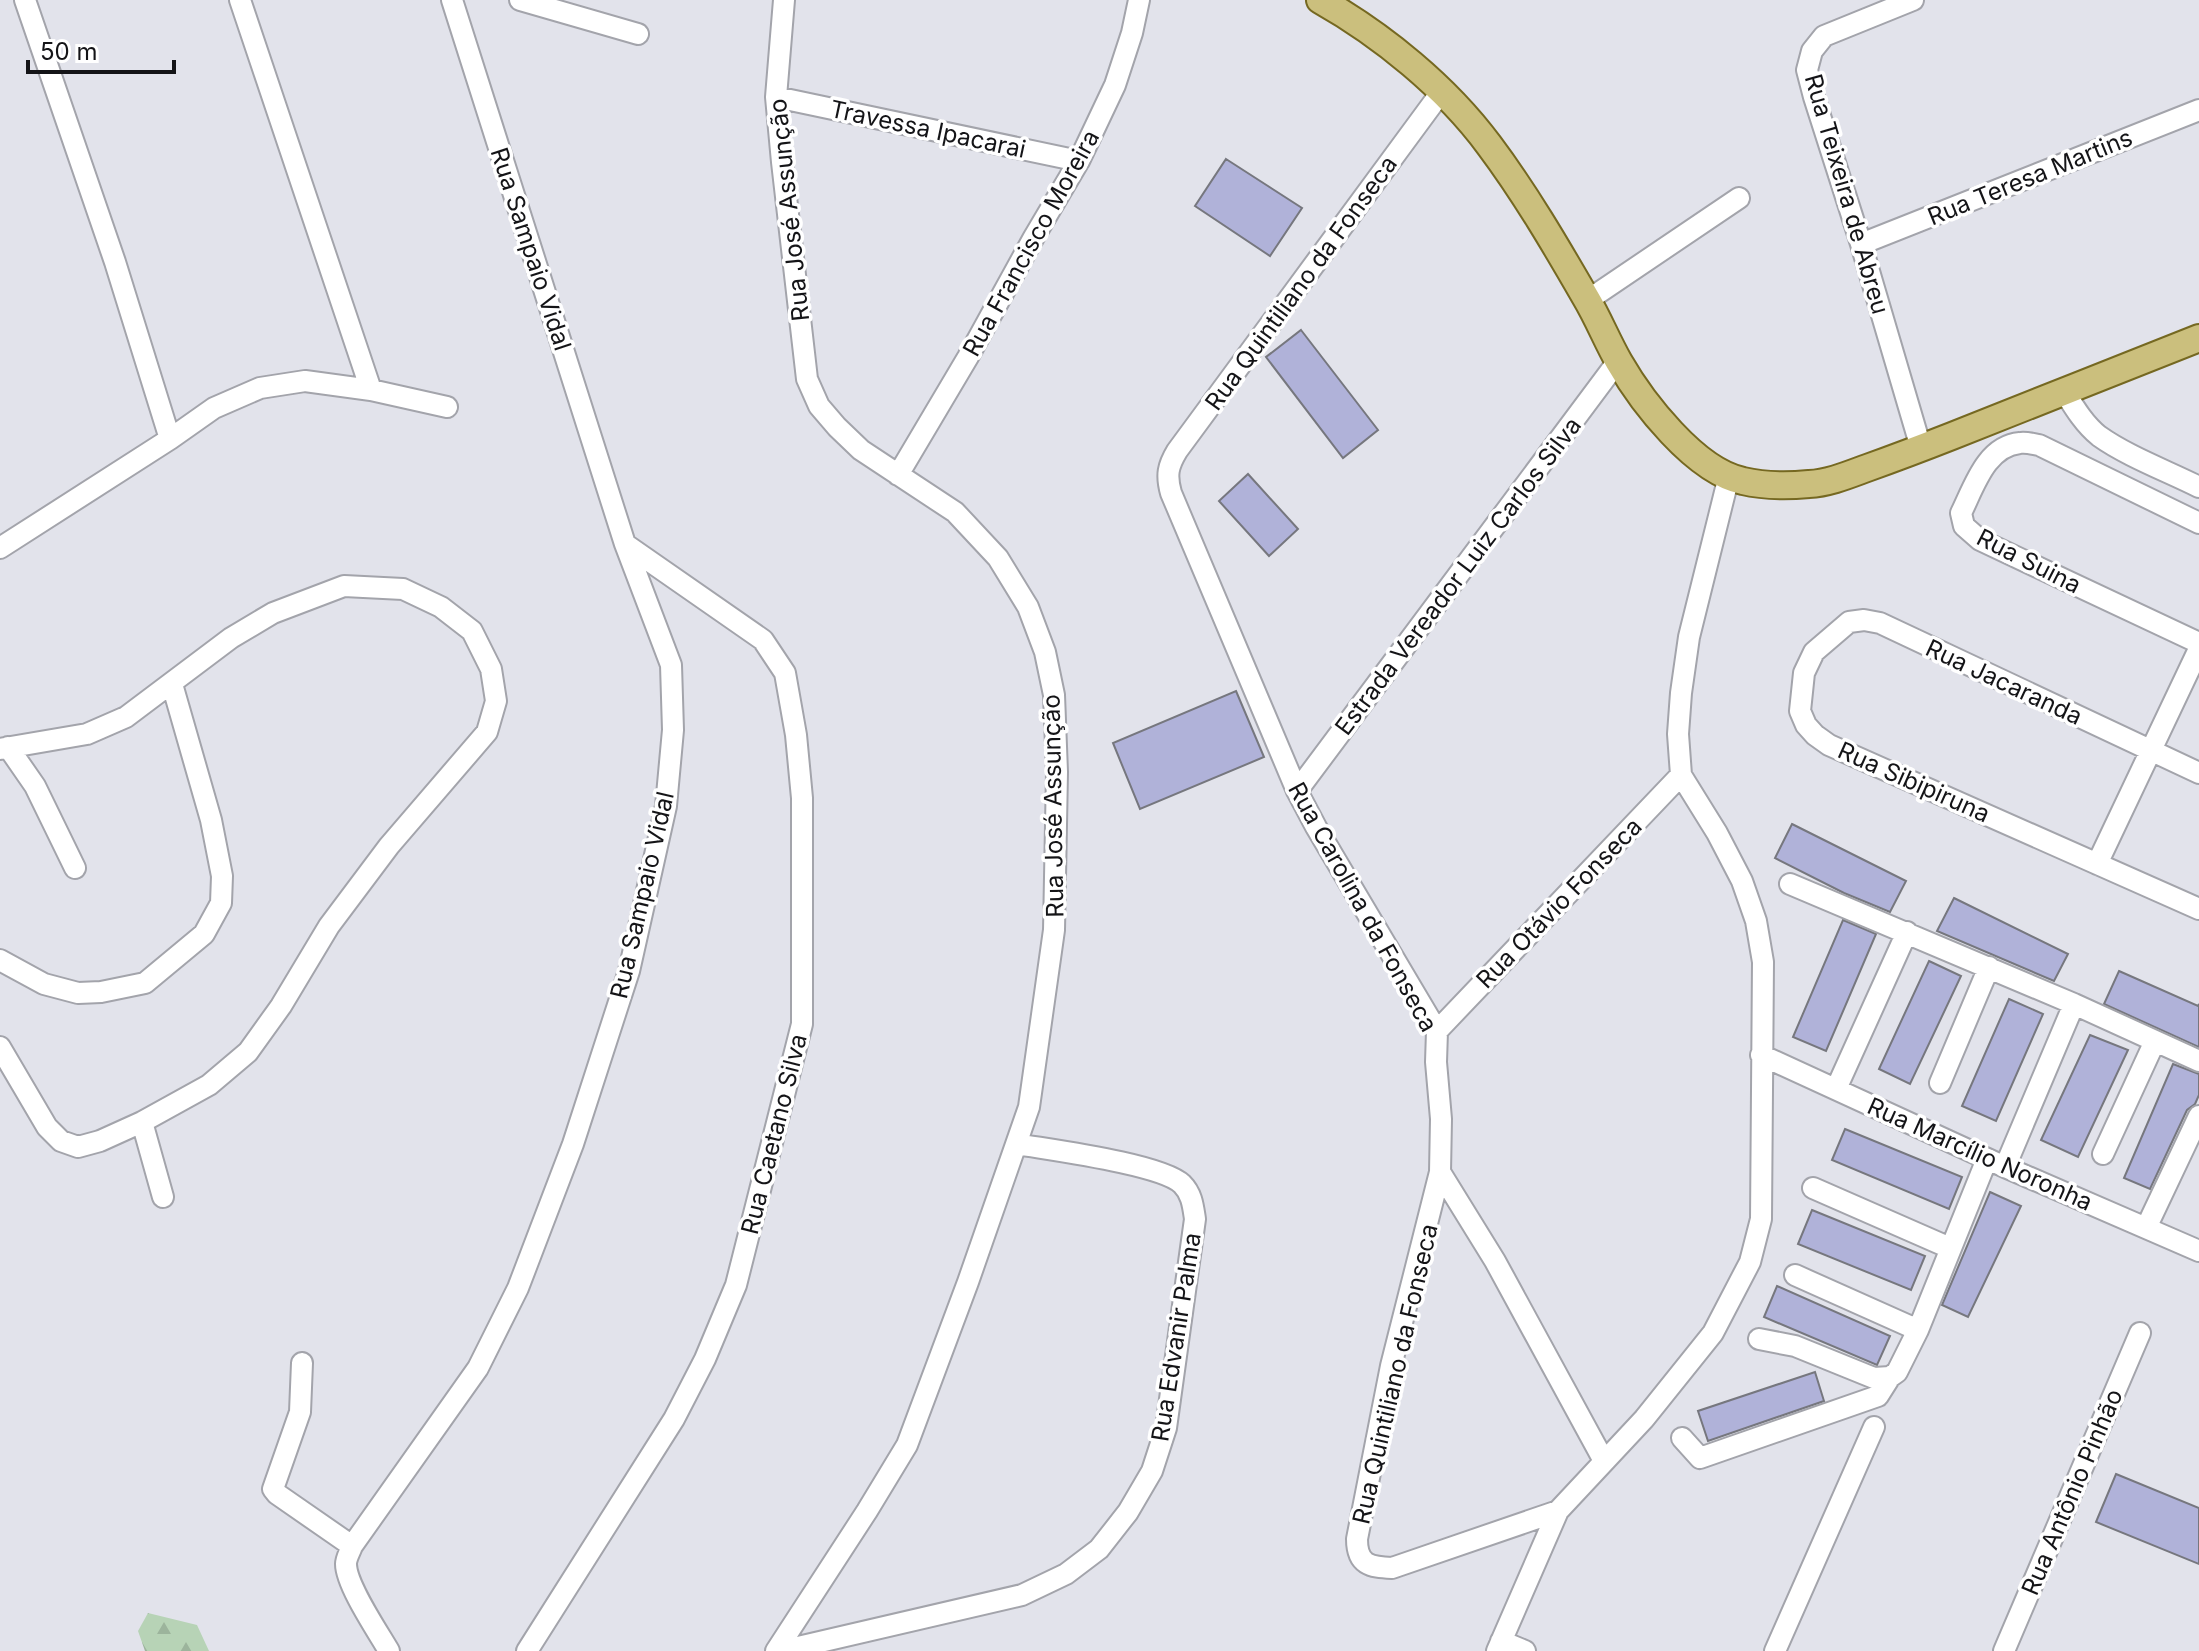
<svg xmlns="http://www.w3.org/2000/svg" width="2199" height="1651" viewBox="0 0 2199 1651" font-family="Inter,sans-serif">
	<defs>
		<pattern id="forest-firs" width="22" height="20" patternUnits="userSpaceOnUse" patternTransform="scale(2)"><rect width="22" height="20" fill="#b7d3b6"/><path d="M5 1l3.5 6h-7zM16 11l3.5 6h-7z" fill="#9cb49c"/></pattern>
	</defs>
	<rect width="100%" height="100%" fill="#e2e3eb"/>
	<!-- forest -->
	<path fill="url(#forest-firs)" d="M148,1613L197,1625L209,1651H145L138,1631Z"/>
	<!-- building -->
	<path fill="#b0b2d9" stroke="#76777e" stroke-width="2" d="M1226,159L1302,208L1270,256L1195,206Z
		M1301,330L1378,430L1343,458L1266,357Z
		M1248,474L1298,529L1269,556L1219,501Z
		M1236,691L1264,757L1140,809L1113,743Z
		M1792,824L1906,881L1890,912L1844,893L1775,858Z
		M1954,898L2068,954L2054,981L1937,931Z
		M1843,920L1876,934L1826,1051L1793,1037Z
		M1929,961L1961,976L1910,1084L1879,1069Z
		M2119,971L2198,1006L2199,1004V1047L2104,1004Z
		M2009,999L2043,1014L1996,1121L1962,1106Z
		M2090,1035L2128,1050L2078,1157L2041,1140Z
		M2173,1064L2199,1074V1095L2195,1104L2187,1110L2150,1189L2124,1178Z
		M1845,1129L1962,1177L1949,1209L1832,1160Z
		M1990,1192L2021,1206L1968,1317L1942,1305Z
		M1812,1210L1925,1256L1911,1290L1798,1244Z
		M1777,1286L1890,1336L1877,1365L1764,1317Z
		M1815,1372L1824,1401L1708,1441L1698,1411Z
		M2116,1474L2199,1508V1564L2096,1522Z"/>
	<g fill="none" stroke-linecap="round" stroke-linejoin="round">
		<defs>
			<path id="minor" d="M25,0L115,262L170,439
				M240,0L371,390
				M520,0L638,34
				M1913,0L1824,36L1812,51L1807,70L1814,97L1861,244L1921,448
				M1442,91L1177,451C1168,466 1166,475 1171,493L1297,791L1316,827L1437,1031L1436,1062L1441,1119L1440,1172L1495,1261L1604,1461
				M776,97L1079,161
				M1861,244L2199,110
				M1588,300L1739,198
				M2064,391C2074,407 2084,424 2099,436C2127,456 2167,471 2199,487
				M898,475L968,357L1034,237L1079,161L1115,85L1132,33L1139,0
				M2199,523L2039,445C2033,444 2026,442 2020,443C1986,446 1974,487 1961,513L1964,526L1980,540L2199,643
				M0,548L170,439L214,408L260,388L305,381L371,390L447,407
				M8,747L35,786L75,868
				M0,749L87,734L126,717L231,638L273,613L344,586L403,589L441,607L472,631L491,669L496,701L487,732L389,846L329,926L281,1006L248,1052L209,1085L142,1122L100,1141L78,1147L61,1141L47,1127L0,1047
				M2199,773L1880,623L1864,620L1849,622L1814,652L1804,673L1800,711L1806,725L1815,735L1829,745L2199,909
				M1297,791L1618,361
				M2097,864L2199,649
				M1790,884L2074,1004L2199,1061
				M0,960L44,984L78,993L101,992L145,983L204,934L221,903L222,876L211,820L172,684
				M1437,1031L1681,775
				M1761,1055L2005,1167L2199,1251
				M1940,1083L1989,967
				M1836,1089L1907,932
				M142,1122L163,1197
				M2103,1154L2155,1041
				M2005,1167L2074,1004
				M1440,1172L1391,1366L1357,1539C1357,1565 1370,1567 1392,1568L1558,1511
				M1813,1188L1950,1248
				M2146,1228L2199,1116
				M1795,1275L1918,1330
				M1759,1339L1795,1346L1874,1378L1890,1377L1897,1372L1918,1330L1987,1159
				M302,1363L300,1412L273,1489L277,1494L352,1546
				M1682,1438L1700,1458L1878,1396L1890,1377
				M1501,1641L1525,1651
				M389,1651C378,1632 346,1585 346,1564C346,1558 350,1552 352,1546L478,1368L518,1288L573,1144L629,971L666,806L673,730L671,665L625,544L452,0
				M527,1651L674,1419L705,1359L736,1285L802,1024V798L796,735L785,673L763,640L625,544
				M776,1651L867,1511L907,1445L968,1282L1029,1107L1054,930L1057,772L1054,695L1045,652L1028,607L998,558L955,512L861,450L837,427L819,406L807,379L782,162L776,97L784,0
				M781,1651L1022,1595L1066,1574L1099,1549L1128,1512L1152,1471L1166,1428L1195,1219C1193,1206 1192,1194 1182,1184C1161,1164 1051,1150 1017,1144
				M1497,1651L1558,1511L1644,1419L1713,1333L1750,1262L1761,1219L1763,962L1756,921L1742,881L1717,833L1681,775L1678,734L1681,693L1689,637L1729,476
				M1775,1651L1874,1427
				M2004,1651L2140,1333"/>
			<path id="major" d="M1320,0C1382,35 1446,87 1489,145C1525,193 1556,246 1586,298C1598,318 1607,341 1619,362C1642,402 1695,471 1743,481C1764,486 1788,486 1809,484C1829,483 1848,475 1867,468C1895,458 1924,447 1952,436C2034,403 2117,371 2199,338"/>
		</defs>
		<!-- minor casing -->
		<use href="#minor" stroke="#a3a4ab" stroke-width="24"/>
		<!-- major casing -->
		<use href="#major" stroke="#756821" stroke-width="30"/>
		<!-- minor -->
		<use href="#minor" stroke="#fff" stroke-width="20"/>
		<!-- major -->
		<use href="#major" stroke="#cbbf7d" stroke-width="26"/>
	</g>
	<g text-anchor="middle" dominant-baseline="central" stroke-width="7" stroke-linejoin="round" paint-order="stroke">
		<!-- street labels -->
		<g font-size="24" fill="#141417" stroke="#fff">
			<text transform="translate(928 129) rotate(12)">Travessa Ipacarai</text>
			<text transform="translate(2030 177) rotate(-22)">Rua Teresa Martins</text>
			<text transform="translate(1847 194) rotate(74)">Rua Teixeira de Abreu</text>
			<text transform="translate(789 210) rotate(-96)">Rua José Assunção</text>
			<text transform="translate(1031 243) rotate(-61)">Rua Francisco Moreira</text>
			<text transform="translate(531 249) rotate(72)">Rua Sampaio Vidal</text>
			<text transform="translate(1301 283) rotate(-54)">Rua Quintiliano da Fonseca</text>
			<text transform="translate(2029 561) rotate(27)">Rua Suina</text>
			<text transform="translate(1458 576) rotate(-53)">Estrada Vereador Luiz Carlos Silva</text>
			<text transform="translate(2004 682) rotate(25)">Rua Jacaranda</text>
			<text transform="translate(1914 782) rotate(24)">Rua Sibipiruna</text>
			<text transform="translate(1053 806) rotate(-91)">Rua José Assunção</text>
			<text transform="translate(642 895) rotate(-77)">Rua Sampaio Vidal</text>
			<text transform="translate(1559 903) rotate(-46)">Rua Otávio Fonseca</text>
			<text transform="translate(1363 907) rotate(61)">Rua Carolina da Fonseca</text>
			<text transform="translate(774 1134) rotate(-76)">Rua Caetano Silva</text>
			<text transform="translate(1980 1154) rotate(24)">Rua Marcílio Noronha</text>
			<text transform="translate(1176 1337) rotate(-81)">Rua Edvanir Palma</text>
			<text transform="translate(1395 1374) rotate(-77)">Rua Quintiliano da Fonseca</text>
			<text transform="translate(2072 1492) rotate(-67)">Rua Antônio Pinhão</text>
		</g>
	</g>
	<!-- scale -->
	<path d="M28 60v12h146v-12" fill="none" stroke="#141417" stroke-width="4"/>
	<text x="40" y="60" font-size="24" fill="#141417" stroke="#ffffff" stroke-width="6" paint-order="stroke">50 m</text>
</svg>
